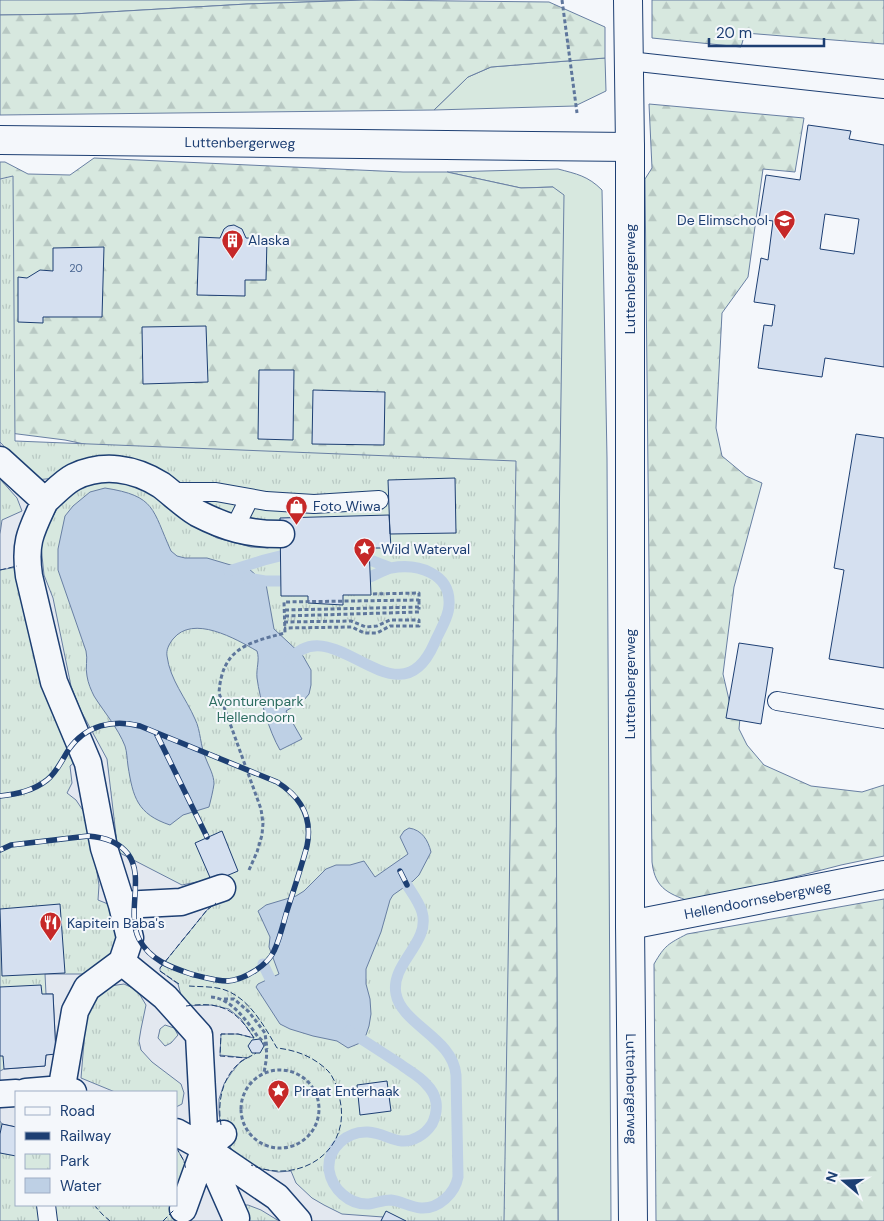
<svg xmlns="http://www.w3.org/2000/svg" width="884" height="1221" viewBox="0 0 884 1221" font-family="'DM Sans',sans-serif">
	<defs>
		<pattern id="forest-firs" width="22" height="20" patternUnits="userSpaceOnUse" patternTransform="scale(1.25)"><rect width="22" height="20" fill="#d7e8df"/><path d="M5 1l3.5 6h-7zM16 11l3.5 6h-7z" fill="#b8c8c3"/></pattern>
		<pattern id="park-tufts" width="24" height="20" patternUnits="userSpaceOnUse" patternTransform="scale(1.25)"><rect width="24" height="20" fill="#d7e8df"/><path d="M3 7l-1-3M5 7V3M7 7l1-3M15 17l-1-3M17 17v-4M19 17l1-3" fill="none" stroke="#b8c8c3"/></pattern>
	</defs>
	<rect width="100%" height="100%" fill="#f4f7fb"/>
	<!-- green -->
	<path fill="#d7e8df" stroke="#687fa3" d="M0,0H365L247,4L73,14L0,15Z
		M605,58L606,91L575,106L434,110L468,77L491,67Z
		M558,169C577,174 588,176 602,190L607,458L611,1221H558L553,187L521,188L447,172Z"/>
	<!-- forest -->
	<path fill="url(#forest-firs)" stroke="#687fa3" d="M365,0L549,2L605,27V58L491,67L468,77L434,110L0,115V15L73,14L247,4Z
		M652,0H884V44L745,33L741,47L652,38Z
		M649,104L804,118L795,172L763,169L748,277L722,313L716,428L722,456L746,476L762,483L734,587L723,674L730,704L740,718L739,729L747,745L764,765L811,786L862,792L884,785V856L841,865L694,903C670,894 655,890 652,862L645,179L652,168Z
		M94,158L403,172H447L521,188L553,187L564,195L556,734L558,1221H408L127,453L65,440L2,432L0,317V162H5L28,174L70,175Z
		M884,899V1221H656L654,964C665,945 668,944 687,934Z"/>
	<!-- park -->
	<path fill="url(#park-tufts)" stroke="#687fa3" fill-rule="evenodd" d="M13,176L15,441L516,461L504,1221H0V179ZM16,1092H176V1205H16Z"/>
	<!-- parking -->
	<path fill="#e3e8f0" stroke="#687fa3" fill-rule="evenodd" d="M0,442L30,474L37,480L54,478L66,469L81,462L91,460L103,459L137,463L159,473L186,492L213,508L226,514L280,528V541L268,548L251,547L217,538L185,521L153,494L141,487L116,479L98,480L82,486L69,496L58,507L46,529L41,546L44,575L53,598L71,686L81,711L107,759L118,852L182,885L211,879L212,882L219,879L222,888L224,897L207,910L160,968V971L178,984L184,1006L212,1005L229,1009L241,1019L254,1038L238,1034H221L220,1055L247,1058L241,1061L232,1072L224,1084L219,1099V1113L221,1129L226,1141L235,1154L248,1163L262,1169L278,1172L291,1171L296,1183L312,1198L324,1205L342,1214L383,1217L381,1221H279L261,1210L248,1205H242L239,1208V1212L241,1215L233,1220L228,1217L222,1221H186V1209L180,1210V1200L184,1187L186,1169L184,1161L176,1147V1107L182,1104L184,1093L181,1084L152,1062L141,1050L139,1041L141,1029L146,1005L137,990L124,984L110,986L93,997L87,1006L81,1078L115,1092H16V1127L2,1124L0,1121V1071L4,1069L45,1066L46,1055L56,1053L53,994H46L45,974H87L116,953L119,940L118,924L114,913L108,904L98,900L99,885L89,824L84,812L76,800L67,793L72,783L70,766L76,761L77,752L66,735L46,686L34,650L17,567L0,570V534L2,520L22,511L17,498L0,479ZM165,1025L174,1028L178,1035L171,1043L165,1046L158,1038L160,1029Z"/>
	<!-- water -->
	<path fill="#bed0e5" stroke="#687fa3" d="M105,488C156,496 152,509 171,551L177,556L185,558H207L234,566L248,568L266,584L274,629L303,656L311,670V685L309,694L304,700L286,711L302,739L280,750C269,731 260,700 257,678C256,668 260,660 257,651C236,639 193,614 173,639C169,644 166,650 167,656C170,680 186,698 195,719C201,731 200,746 206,759C209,767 214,775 214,784C213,791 211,799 209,807L183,815L170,825C137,814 133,797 128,766C127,759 127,752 125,746C118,728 104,712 94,696C91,690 88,683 87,676C85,668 88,659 86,651L58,570V549L65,516L73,506L90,492Z
		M409,828C422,830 428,840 431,852L419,875L413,881L393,895L390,900L381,932L366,969V984L370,999L371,1014L369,1026L366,1035L360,1043L348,1048L337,1041L313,1036L290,1029L280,1024L256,987L258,984L279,974L269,947L270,937L258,911L266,905L296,896L304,891L326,869L336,865H350L364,861L375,877L408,854L400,837L404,831Z"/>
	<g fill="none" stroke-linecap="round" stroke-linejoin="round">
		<!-- stream -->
		<path stroke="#bed0e5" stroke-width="11" d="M370,560L391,568
			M229,571L264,560L280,556
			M248,578L265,581H280
			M289,661C332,605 397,728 434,644C439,632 449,617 449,605C451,573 417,563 391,568C384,570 377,574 370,577
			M263,964L276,991
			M349,1031C366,1042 383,1053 400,1064C409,1071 420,1076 427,1085C431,1089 435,1096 436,1102C437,1109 435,1118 432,1124C428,1130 424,1134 418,1137C399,1148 387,1133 368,1132C347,1131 327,1148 329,1170C332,1189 349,1205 369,1204C376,1203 383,1200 391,1200C401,1201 410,1207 421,1208C439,1209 455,1193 458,1177L456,1075C453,1038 402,1025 396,994C390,963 431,943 422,912C419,902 412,893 407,885"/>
	</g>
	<!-- building -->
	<path fill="#d5e0f0" stroke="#1d3f73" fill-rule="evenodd" d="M808,125L851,131L849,139L884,145V367L825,358L822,377L758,368L764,325L772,326L775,305L754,302L761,258L768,260L773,221L759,219L766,175L800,180ZM825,214L859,219L854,254L820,249Z
		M234,225L242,229L246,238L267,239L266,280H245V296L197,295L199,237L220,238L224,229L228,226Z
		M104,247L102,317H43V323L18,322V277L27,278L40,270L53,271V248Z
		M206,326L208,382L143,384L142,327Z
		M259,370H294L293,440L258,439Z
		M313,390L385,392L384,445L312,444Z
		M856,434L884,438V668L829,659L844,570L834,568Z
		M455,478L456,533L390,534L388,480Z
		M389,515L391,548H369L371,595H343V605L308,603V596H281L280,518Z
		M739,643L773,648L761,724L726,718Z
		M222,831L238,871L212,882L195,843Z
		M60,904L65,973L2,976L0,909Z
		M41,985L42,994H53L56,1054L46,1055L45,1066L4,1069L3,1056H0V987Z
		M260,1039L264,1046L260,1053H252L248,1046L252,1040Z
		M387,1081L391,1111L360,1115L357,1085Z
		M2,1124L16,1127V1156L0,1153V1134Z
		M386,1211L406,1221H381Z"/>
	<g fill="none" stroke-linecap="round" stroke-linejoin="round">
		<defs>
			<path id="service" d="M629,61L884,89
				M169,492H216L266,501L314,504L379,500
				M234,529L249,499
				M777,701L884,719
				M46,1205L48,1221"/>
			<path id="pedestrian" d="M0,460L45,501C31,531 24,542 29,576L54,682L88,763L104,848L122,905L130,938L122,962L87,988L75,1011L61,1092
				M45,501C54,493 64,482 74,477C103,463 134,468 161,485C173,494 184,505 197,513C226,528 248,534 281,534
				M122,905L181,902L222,888
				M122,962L165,997L199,1035L205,1148L236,1218
				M26,1092L62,1089L73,1092
				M0,1094L16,1093
				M176,1132L205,1148L277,1197L298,1221
				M183,1209L205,1148L223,1134"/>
			<g id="minor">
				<path id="s1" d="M0,140L630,147"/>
				<path id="s2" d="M630,925L884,875"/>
			</g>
			<g id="tertiary">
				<path id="s3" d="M628,0L630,147V925L633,1221"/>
			</g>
		</defs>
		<!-- service casing -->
		<use href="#service" stroke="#1d3f73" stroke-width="20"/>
		<!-- pedestrian casing -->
		<use href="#pedestrian" stroke="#1d3f73" stroke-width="29"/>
		<!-- minor casing -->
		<use href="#minor" stroke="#1d3f73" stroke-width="30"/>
		<!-- tertiary casing -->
		<use href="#tertiary" stroke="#1d3f73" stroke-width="30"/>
		<!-- path -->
		<path stroke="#5e769c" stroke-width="3" stroke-dasharray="4 2.5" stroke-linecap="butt" d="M562,0L577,113
			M285,610L419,607V600
			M285,616L419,612V607
			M284,622L351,621L366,627L377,626L390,620H419V626H390L377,633H364L352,627L284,628
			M249,870L257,852L262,835L263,823L261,809L219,693C222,649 246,643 285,633L284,602L419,600V593L370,594
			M211,997C231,998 247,1021 258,1037C271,1046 266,1059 264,1073
			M224,999H234L249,1012L265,1033L267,1049
			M241 1109a39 39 0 1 1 78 0a39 39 0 1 1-78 0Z"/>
		<!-- service -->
		<use href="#service" stroke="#f4f7fb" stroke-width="18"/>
		<!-- pedestrian -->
		<use href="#pedestrian" stroke="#f4f7fb" stroke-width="26"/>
		<!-- minor -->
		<use href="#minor" stroke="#f4f7fb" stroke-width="28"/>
		<!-- tertiary -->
		<use href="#tertiary" stroke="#f4f7fb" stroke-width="28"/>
		<defs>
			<path id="rail" d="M157,735L207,837
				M0,796C17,794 33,791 47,780C57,772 62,760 69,749C86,725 113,719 140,726L277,782C301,797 313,817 307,846C301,868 294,889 287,911C283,924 280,938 274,951C268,965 244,980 228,981C216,981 203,977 191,974C170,967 150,960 139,939C126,913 145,877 128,854C118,841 103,837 88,836L11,845L0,850
				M400,871L407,885"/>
		</defs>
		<!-- rail casing -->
		<use href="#rail" stroke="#1d3f73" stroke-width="5.5"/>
		<!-- rail -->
		<use href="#rail" stroke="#f4f7fb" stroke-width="4" stroke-dasharray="11" stroke-linecap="butt"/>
		<!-- fence -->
		<path stroke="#1d3f73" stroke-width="1" stroke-dasharray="6 2.5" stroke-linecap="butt" d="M0,570L17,566
			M179,984L160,971V968L207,910L216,903
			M189,986C200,987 214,986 225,990C250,999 264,1026 277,1048C295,1050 312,1056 326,1069C333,1075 337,1086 339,1096C354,1150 300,1186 251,1165
			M186,1006C220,1001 236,1009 254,1038L238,1034H221L220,1056L247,1058
			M221,1125C217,1103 222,1075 242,1061C246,1058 252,1056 256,1053
			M176,1147L184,1161L186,1170
			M94,1205L103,1215L110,1221
			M163,1221L174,1210"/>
	</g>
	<!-- icons -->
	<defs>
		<symbol id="school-pin" viewBox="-11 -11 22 30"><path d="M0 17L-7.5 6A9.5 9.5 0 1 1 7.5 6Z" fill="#c62828" stroke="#f4f7fb"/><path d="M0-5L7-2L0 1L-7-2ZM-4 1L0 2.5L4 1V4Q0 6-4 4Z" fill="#fff"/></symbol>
		<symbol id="building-pin" viewBox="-11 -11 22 30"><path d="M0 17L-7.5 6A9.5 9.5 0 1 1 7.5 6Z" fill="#c62828" stroke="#f4f7fb"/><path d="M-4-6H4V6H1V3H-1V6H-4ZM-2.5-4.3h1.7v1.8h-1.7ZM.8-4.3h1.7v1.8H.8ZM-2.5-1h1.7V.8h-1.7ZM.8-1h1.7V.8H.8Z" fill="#fff"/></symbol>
		<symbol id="shop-pin" viewBox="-11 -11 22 30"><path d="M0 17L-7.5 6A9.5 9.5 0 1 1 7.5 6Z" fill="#c62828" stroke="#f4f7fb"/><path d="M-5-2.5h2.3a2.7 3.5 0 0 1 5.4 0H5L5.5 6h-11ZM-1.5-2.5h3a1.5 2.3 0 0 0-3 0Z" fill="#fff"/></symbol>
		<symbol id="sight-pin" viewBox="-11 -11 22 30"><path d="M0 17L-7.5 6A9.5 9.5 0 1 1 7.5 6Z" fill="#c62828" stroke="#f4f7fb"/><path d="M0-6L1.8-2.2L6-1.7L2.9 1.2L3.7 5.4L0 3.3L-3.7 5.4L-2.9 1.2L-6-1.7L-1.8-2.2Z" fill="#fff"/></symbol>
		<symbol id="restaurant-pin" viewBox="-11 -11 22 30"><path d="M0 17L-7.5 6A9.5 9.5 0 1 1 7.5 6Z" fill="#c62828" stroke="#f4f7fb"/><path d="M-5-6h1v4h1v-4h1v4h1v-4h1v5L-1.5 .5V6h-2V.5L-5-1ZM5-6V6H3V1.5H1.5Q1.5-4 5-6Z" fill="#fff"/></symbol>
	</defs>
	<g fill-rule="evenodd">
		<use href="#school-pin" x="772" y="208" width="25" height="34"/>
		<use href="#building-pin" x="220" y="228" width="25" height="34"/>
		<use href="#shop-pin" x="284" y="494" width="25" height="34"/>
		<use href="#sight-pin" x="352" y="536" width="25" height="34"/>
		<use href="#restaurant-pin" x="38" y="910" width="25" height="34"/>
		<use href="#sight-pin" x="266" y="1078" width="25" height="34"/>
	</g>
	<g text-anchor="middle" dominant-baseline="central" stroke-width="4" stroke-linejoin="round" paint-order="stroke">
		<!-- number labels -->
		<g font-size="11" fill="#4b6792">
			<text x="76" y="268">20</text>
		</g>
		<!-- street labels -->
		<g font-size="14" fill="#1d3f73" stroke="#f4f7fb">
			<text stroke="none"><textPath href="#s1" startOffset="240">Luttenbergerweg</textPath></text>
			<text transform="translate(630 279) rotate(-90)">Luttenbergerweg</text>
			<text transform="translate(630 684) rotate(-90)">Luttenbergerweg</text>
			<text stroke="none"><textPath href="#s2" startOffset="130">Hellendoornsebergweg</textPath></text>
			<text stroke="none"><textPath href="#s3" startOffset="1089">Luttenbergerweg</textPath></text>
		</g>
		<!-- poi labels -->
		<g font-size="14" fill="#1d3f73" stroke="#f4f7fb" text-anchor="start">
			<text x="768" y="220" text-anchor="end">De Elimschool</text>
			<text x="248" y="240">Alaska</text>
			<text x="313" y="506">Foto Wiwa</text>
			<text x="381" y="549">Wild Waterval</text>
			<text x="67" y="923">Kapitein Baba's</text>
			<text x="294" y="1091">Piraat Enterhaak</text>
		</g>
		<!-- park labels -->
		<g font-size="14" fill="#2c6c60" stroke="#f4f7fb">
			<text x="256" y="701">Avonturenpark<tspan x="256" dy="16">Hellendoorn</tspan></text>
		</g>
	</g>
	<!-- legend -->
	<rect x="15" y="1091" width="162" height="115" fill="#f4f7fb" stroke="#9eadc5"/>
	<rect x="25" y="1107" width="25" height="8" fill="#f4f7fb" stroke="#9eadc5"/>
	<text x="60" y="1116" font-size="15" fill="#1d3f73">Road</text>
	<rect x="25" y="1132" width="25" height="8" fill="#1d3f73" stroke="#9eadc5"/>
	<text x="60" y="1141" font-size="15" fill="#1d3f73">Railway</text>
	<rect x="25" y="1154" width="25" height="15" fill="url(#park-tufts)" stroke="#9eadc5"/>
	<text x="60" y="1166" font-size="15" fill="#1d3f73">Park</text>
	<rect x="25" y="1178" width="25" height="15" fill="#bed0e5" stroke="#9eadc5"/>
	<text x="60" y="1191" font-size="15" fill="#1d3f73">Water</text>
	<!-- north arrow -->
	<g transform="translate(844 1181) rotate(289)" stroke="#f4f7fb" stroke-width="4" paint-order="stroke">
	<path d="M0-4L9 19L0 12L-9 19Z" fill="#1d3f73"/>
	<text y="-8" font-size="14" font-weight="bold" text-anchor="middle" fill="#1d3f73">N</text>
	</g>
	<!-- scale -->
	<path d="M709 38v8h115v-8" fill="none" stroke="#1d3f73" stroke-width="2.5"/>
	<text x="716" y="38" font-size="15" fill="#1d3f73" stroke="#f4f7fb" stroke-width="4" paint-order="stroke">20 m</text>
</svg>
